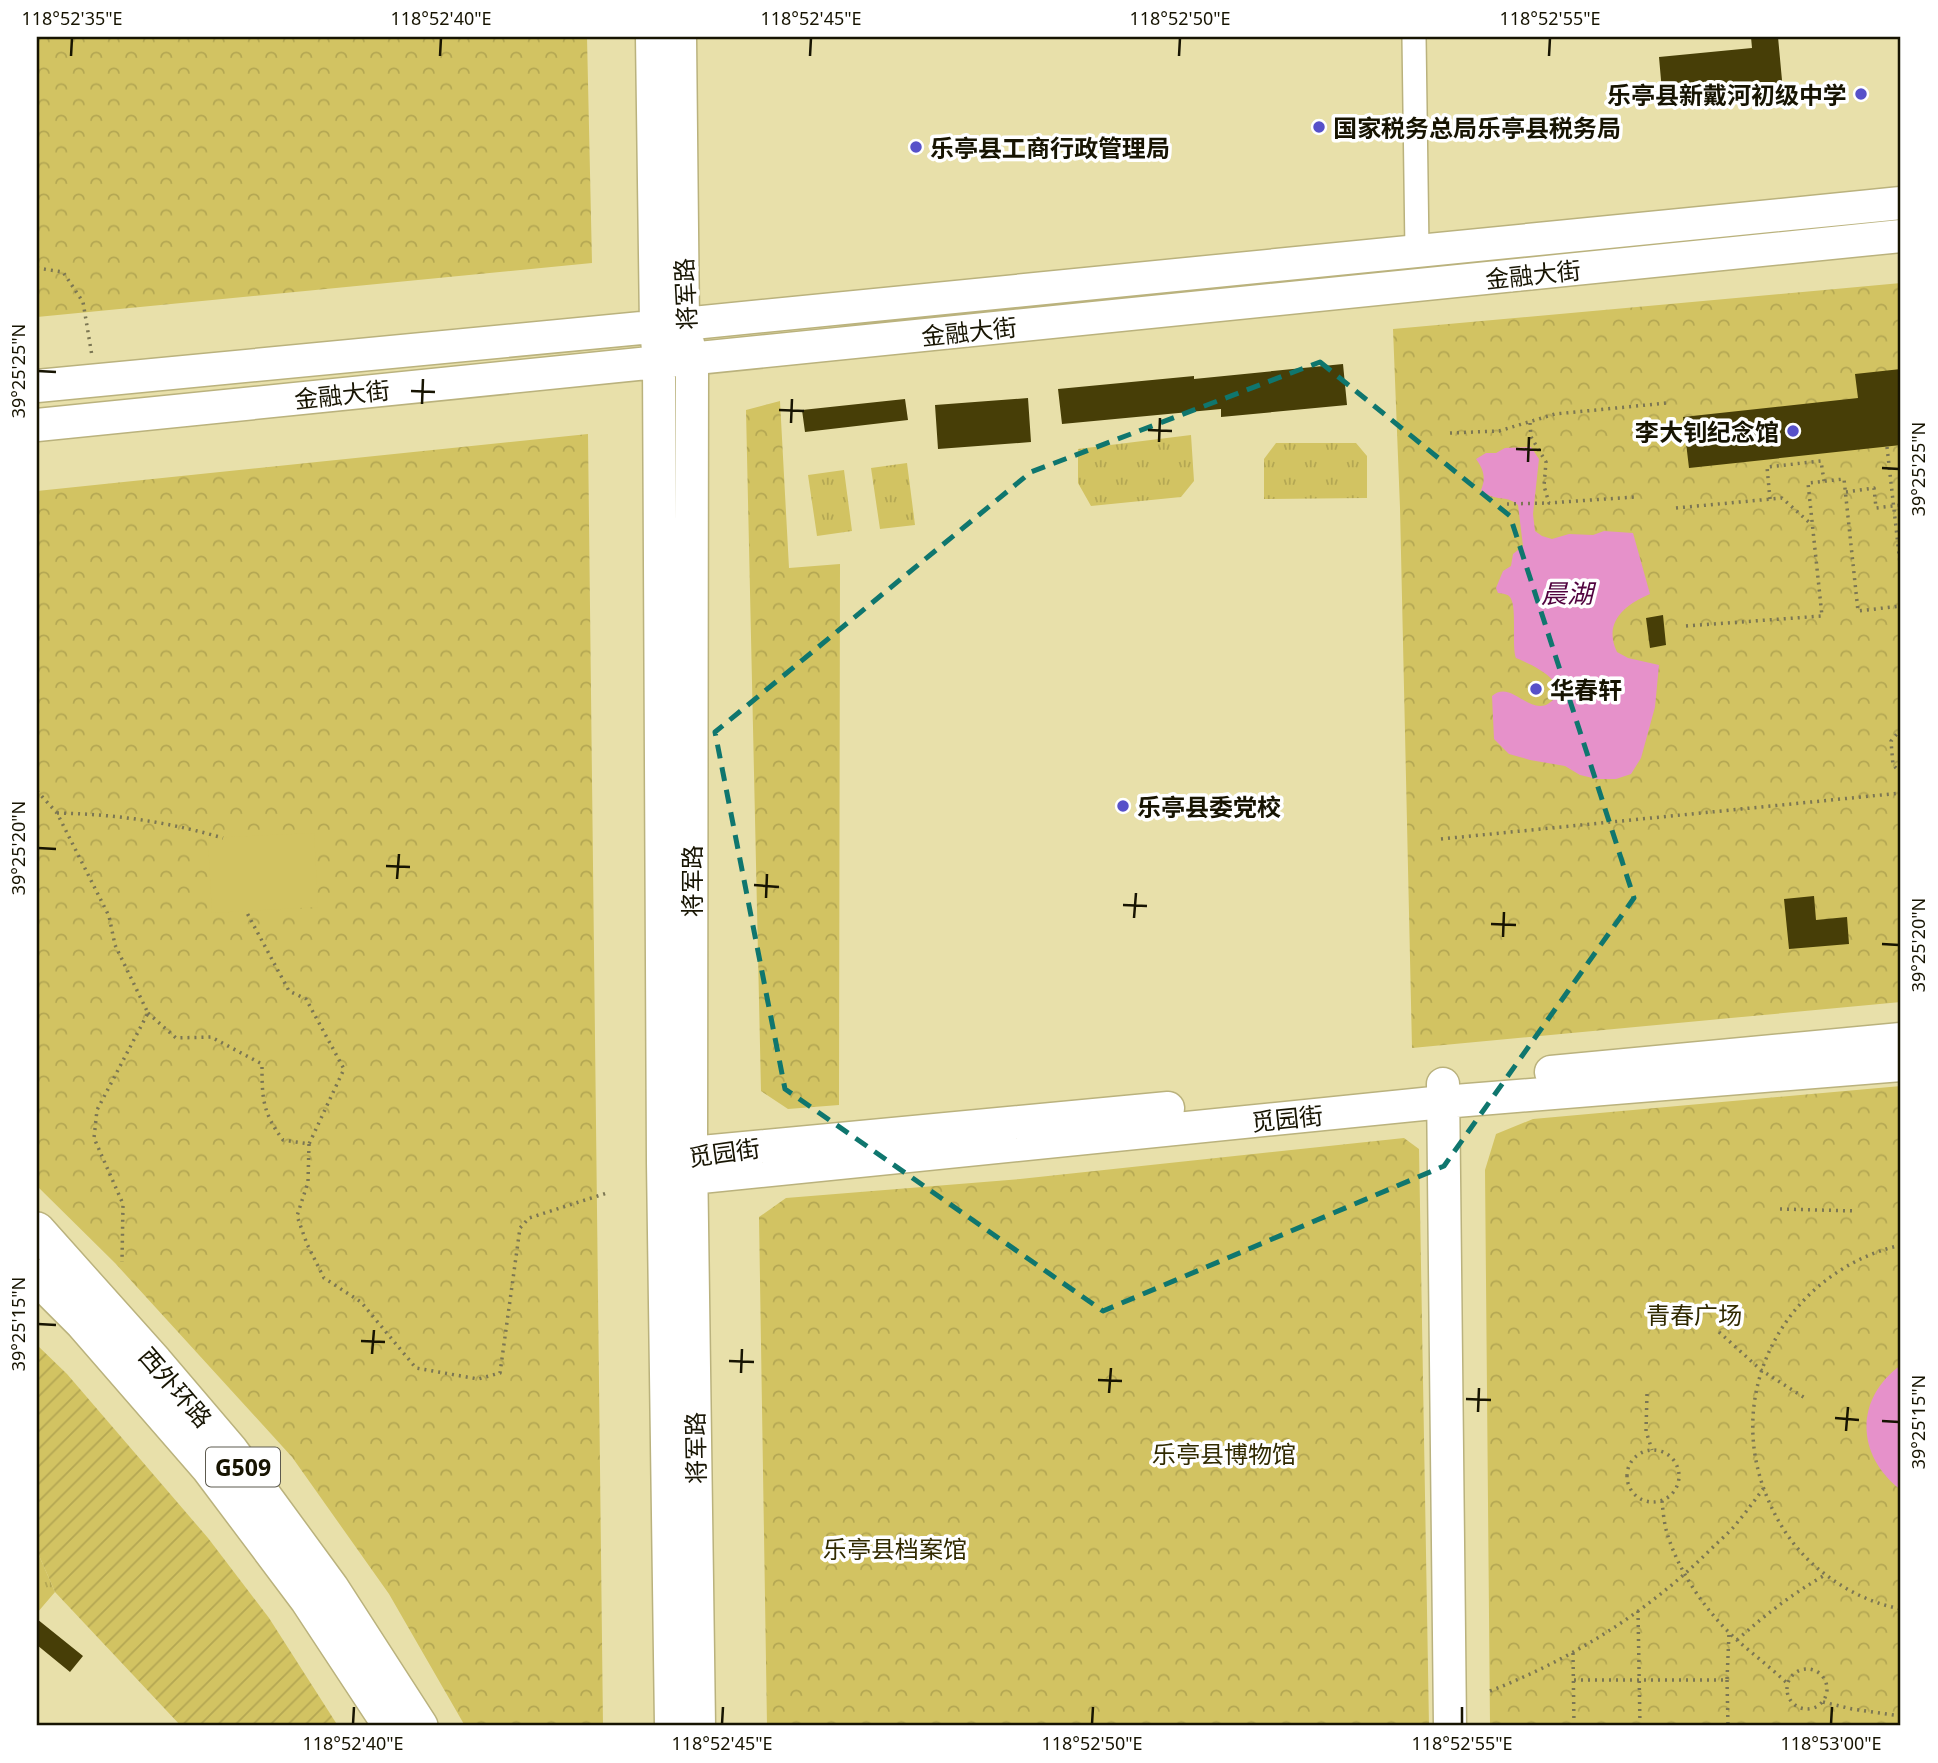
<svg xmlns="http://www.w3.org/2000/svg" width="1938" height="1763" viewBox="0 0 1938 1763" font-family="'Noto Sans','Noto Sans SC',sans-serif">
	<defs>
		<pattern id="grass-tufts" width="24" height="20" patternUnits="userSpaceOnUse" patternTransform="scale(1.75)"><rect width="24" height="20" fill="#d2c362"/><path d="M3 7l-1-3M5 7V3M7 7l1-3M15 17l-1-3M17 17v-4M19 17l1-3" fill="none" stroke="#b4a753"/></pattern>
		<pattern id="forest-crowns" width="20" height="18" patternUnits="userSpaceOnUse" patternTransform="scale(1.75)"><rect width="20" height="18" fill="#d2c362"/><path d="M2 6a3 3 0 1 1 6 0M12 15a3 3 0 1 1 6 0" fill="none" stroke="#b4a753"/></pattern>
		<pattern id="garden-furrows" width="10" height="10" patternUnits="userSpaceOnUse" patternTransform="scale(1.75)"><rect width="10" height="10" fill="#d2c362"/><path d="M-1 1l2-2M0 10L10 0M9 11l2-2" fill="none" stroke="#b4a753"/></pattern>
	</defs>
	<rect width="100%" height="100%" fill="#e8e0aa"/>
	<!-- grass -->
	<path fill="url(#grass-tufts)" d="M1191,435L1194,481L1181,497L1091,506L1078,483V449Z
		M1276,443H1356L1367,456V498L1264,499V459Z
		M907,463L915,525L880,529L871,468Z
		M844,470L852,531L817,536L808,475Z
		M37,1551L55,1592L37,1613Z"/>
	<!-- forest -->
	<path fill="url(#forest-crowns)" d="M37,37H587L592,263L37,317Z
		M1901,283V1002L1412,1048L1400,508L1393,329Z
		M780,401L789,568L840,564L839,1105L788,1109L761,1091L746,410Z
		M588,434L603,1726H465L389,1594L292,1457L115,1263L37,1186V491Z
		M1901,1086V1726H1490L1485,1170L1496,1134L1533,1119Z
		M1404,1138L1419,1149L1429,1726H767L759,1217L786,1198L1020,1179Z"/>
	<!-- garden -->
	<path fill="url(#garden-furrows)" d="M37,1345L67,1374L208,1538L269,1618L338,1726H181L55,1592L37,1551Z"/>
	<!-- pitch -->
	<path fill="#d2c362" d="M314,833L318,907L212,913L208,838Z"/>
	<!-- water -->
	<path fill="#e691ca" d="M1531,447L1539,459L1533,514L1535,531L1542,536L1552,539L1569,534L1593,535L1604,531L1633,533L1650,594C1624,605 1603,623 1617,652L1628,658L1659,665L1655,707L1641,758L1631,774L1616,779H1597L1580,775L1565,766L1530,760L1509,754L1494,739L1492,696C1512,678 1531,720 1552,701C1573,682 1528,663 1516,658C1511,645 1518,603 1509,596C1507,594 1500,593 1498,593L1496,588L1503,571L1511,566L1513,554L1523,546L1518,505C1506,494 1496,503 1481,490C1486,478 1484,470 1476,459L1486,453H1496L1505,448Z
		M1901,1365V1490C1856,1456 1854,1399 1901,1365Z"/>
	<!-- building -->
	<path fill="#473e07" d="M1751,37H1778L1783,91L1663,103L1659,57L1752,48Z
		M1343,364L1347,405L1221,417V409L1062,424L1058,389L1194,376V379Z
		M1901,369V445L1689,468L1683,417L1858,398L1855,374Z
		M1028,398L1031,442L938,449L935,405Z
		M905,399L908,420L805,432L802,410Z
		M1663,615L1666,645L1650,648L1646,618Z
		M1814,896L1816,920L1847,917L1849,944L1789,949L1784,899Z
		M37,1619L83,1656L70,1672L37,1645Z"/>
	<g fill="none" stroke-linecap="round" stroke-linejoin="round">
		<defs>
			<path id="street" d="M1414,37L1417,251"/>
			<path id="secondary" d="M652,37L656,326L659,363L663,1163L671,1726
				M680,37L683,324L692,359L691,1153L699,1726
				M37,386L683,324L1901,203
				M37,425L1901,236
				M1551,1072L1901,1039
				M1443,1084L1450,1726
				M670,1161L691,1153L1168,1108
				M674,1169L691,1178L1443,1102L1901,1065"/>
			<path id="primary" d="M37,1230L155,1362L230,1450L331,1588L420,1726
				M37,1277L83,1323L209,1468L308,1600L391,1726"/>
		</defs>
		<!-- street casing -->
		<use href="#street" stroke="#bab27d" stroke-width="26"/>
		<!-- secondary casing -->
		<use href="#secondary" stroke="#bab27d" stroke-width="35"/>
		<!-- primary casing -->
		<use href="#primary" stroke="#bab27d" stroke-width="38"/>
		<!-- path -->
		<path stroke="#7b7653" stroke-width="3.5" stroke-dasharray="2 5" stroke-linecap="butt" d="M37,268L63,272L83,302L92,356
			M1530,423L1531,437L1546,462L1544,486L1549,503L1634,497
			M1450,433L1499,431L1555,414L1667,403
			M1887,447L1901,572
			M1846,492L1874,488L1876,508L1901,505
			M1770,499L1767,467L1821,461L1824,481
			M1507,504L1549,503
			M1676,508L1782,498L1811,524
			M1686,626L1822,616L1808,483L1844,479L1858,611L1901,606
			M1901,729L1891,741L1893,765L1901,773
			M37,791L57,813L109,916L115,945L148,1013L97,1110L94,1138L123,1204L122,1262
			M57,813C114,814 169,822 223,838
			M1441,839L1901,793
			M148,1013L176,1038L211,1037L262,1064C262,1097 262,1112 283,1140L309,1144L344,1069L306,999L289,991L246,911
			M309,1144L308,1182L297,1216L307,1244L324,1278L361,1302L416,1368L478,1379L500,1373L520,1228L529,1218L607,1193
			M1780,1209L1857,1211
			M1901,1245C1788,1271 1722,1389 1767,1497C1778,1524 1794,1548 1816,1567C1841,1588 1869,1603 1901,1609
			M1719,1332L1761,1370L1805,1398
			M1647,1394L1646,1431L1652,1450
			M1627 1476a26 26 0 1 1 52 0a26 26 0 1 1-52 0Z
			M1662,1501C1663,1511 1664,1523 1667,1533C1679,1573 1707,1613 1738,1641C1754,1655 1771,1668 1787,1683
			M1638,1611L1640,1726
			M1737,1640C1766,1614 1792,1594 1825,1575
			M1573,1653L1574,1726
			M1787 1689a20 20 0 1 1 40 0a20 20 0 1 1-40 0Z
			M1574,1680H1727L1729,1633
			M1727,1680L1728,1726
			M1490,1691C1572,1659 1648,1612 1710,1550C1719,1541 1729,1533 1737,1523C1746,1512 1755,1500 1763,1489
			M1823,1702L1852,1709L1901,1716"/>
		<!-- street -->
		<use href="#street" stroke="#fff" stroke-width="23"/>
		<!-- secondary -->
		<use href="#secondary" stroke="#fff" stroke-width="32"/>
		<!-- primary -->
		<use href="#primary" stroke="#fff" stroke-width="35"/>
	</g>
	<!-- marked area -->
	<path fill="none" stroke="#0f766e" stroke-width="5" stroke-dasharray="14 9" stroke-linejoin="round" d="M1320,362L1510,516L1634,898L1444,1166L1103,1311L785,1089L715,732L1031,472Z"/>
	<!-- ticks -->
	<path fill="none" stroke="#171402" stroke-width="2.5" d="M71,56L72,38M440,56L441,38M810,56L811,38M1179,56L1180,38M1549,56L1550,38M38,371L56,372M411,391L435,392M422,404L423,379M779,410L804,411M791,423L792,399M1148,430L1172,431M1159,442L1160,418M1516,449L1541,450M1528,462L1529,437M1882,468L1899,469M38,848L56,849M386,866L410,867M397,879L399,854M754,885L779,887M766,898L767,874M1123,905L1147,906M1134,918L1136,893M1491,924L1516,925M1503,937L1504,912M1882,944L1899,945M38,1324L56,1325M361,1341L385,1342M372,1354L374,1330M729,1361L754,1362M741,1373L742,1349M1098,1380L1122,1381M1109,1393L1111,1368M1466,1399L1491,1400M1478,1412L1479,1388M1835,1418L1859,1420M1882,1421L1899,1422M1846,1431L1848,1407M353,1724L354,1707M722,1724L723,1707M1092,1724L1093,1707M1462,1724V1707M1831,1724L1832,1707"/>
	<!-- markers -->
	<g fill="#5751c9" stroke="#fff" stroke-width="2.5">
		<circle cx="1861" cy="94" r="7"/>
		<circle cx="1319" cy="127" r="7"/>
		<circle cx="916" cy="147" r="7"/>
		<circle cx="1793" cy="431" r="7"/>
		<circle cx="1536" cy="689" r="7"/>
		<circle cx="1123" cy="806" r="7"/>
	</g>
	<g text-anchor="middle" dominant-baseline="central" stroke-width="7" stroke-linejoin="round" paint-order="stroke">
		<!-- shield labels -->
		<rect fill="#fff" stroke="#5d5a4e" stroke-width="2" x="206" y="1447.5" width="74" height="39" rx="5"/>
		<g font-size="23" font-weight="bold" fill="#171402">
			<text x="243" y="1467">G509</text>
		</g>
		<!-- poi labels -->
		<g font-size="24" font-weight="bold" fill="#171402" stroke="#fff" text-anchor="start">
			<text x="1847" y="94" text-anchor="end">乐亭县新戴河初级中学</text>
			<text x="1333" y="127">国家税务总局乐亭县税务局</text>
			<text x="930" y="147">乐亭县工商行政管理局</text>
			<text x="1779" y="431" text-anchor="end">李大钊纪念馆</text>
			<text x="1550" y="689">华春轩</text>
			<text x="1137" y="806">乐亭县委党校</text>
		</g>
		<!-- street labels -->
		<g font-size="24" fill="#171402" stroke="#fff">
			<text transform="translate(1533 274) rotate(-6)">金融大街</text>
			<text transform="translate(685 294) rotate(-93)">将军路</text>
			<text transform="translate(969 331) rotate(-6)">金融大街</text>
			<text transform="translate(342 394) rotate(-6)">金融大街</text>
			<text transform="translate(691 881) rotate(-90)">将军路</text>
			<text transform="translate(1287 1118) rotate(-6)">觅园街</text>
			<text transform="translate(724 1152) rotate(-8)">觅园街</text>
			<text transform="translate(176 1387) rotate(49)">西外环路</text>
			<text transform="translate(695 1448) rotate(-91)">将军路</text>
		</g>
		<!-- park labels -->
		<g font-size="24" fill="#312a00" stroke="#fff">
			<text x="1694" y="1314">青春广场</text>
			<text x="1224" y="1453">乐亭县博物馆</text>
			<text x="895" y="1548">乐亭县档案馆</text>
		</g>
		<!-- water labels -->
		<g font-size="26" font-style="italic" fill="#51033f" stroke="#fff">
			<text x="1567" y="593">晨湖</text>
		</g>
	</g>
	<!-- border -->
	<rect width="1938" height="1763" fill="none" stroke="#ffffff" stroke-width="77"/>
	<rect x="38" y="38" width="1861" height="1686" fill="none" stroke="#171402" stroke-width="2.5"/>
	<g font-size="18" text-anchor="middle" fill="#171402">
		<text x="72" y="25">118°52'35"E</text>
		<text x="441" y="25">118°52'40"E</text>
		<text x="811" y="25">118°52'45"E</text>
		<text x="1180" y="25">118°52'50"E</text>
		<text x="1550" y="25">118°52'55"E</text>
		<text transform="translate(19 371) rotate(-90)" y="6">39°25'25"N</text>
		<text transform="translate(1919 469) rotate(-90)" y="6">39°25'25"N</text>
		<text transform="translate(19 848) rotate(-90)" y="6">39°25'20"N</text>
		<text transform="translate(1919 945) rotate(-90)" y="6">39°25'20"N</text>
		<text transform="translate(19 1324) rotate(-90)" y="6">39°25'15"N</text>
		<text transform="translate(1919 1422) rotate(-90)" y="6">39°25'15"N</text>
		<text x="353" y="1750">118°52'40"E</text>
		<text x="722" y="1750">118°52'45"E</text>
		<text x="1092" y="1750">118°52'50"E</text>
		<text x="1462" y="1750">118°52'55"E</text>
		<text x="1831" y="1750">118°53'00"E</text>
	</g>
</svg>
